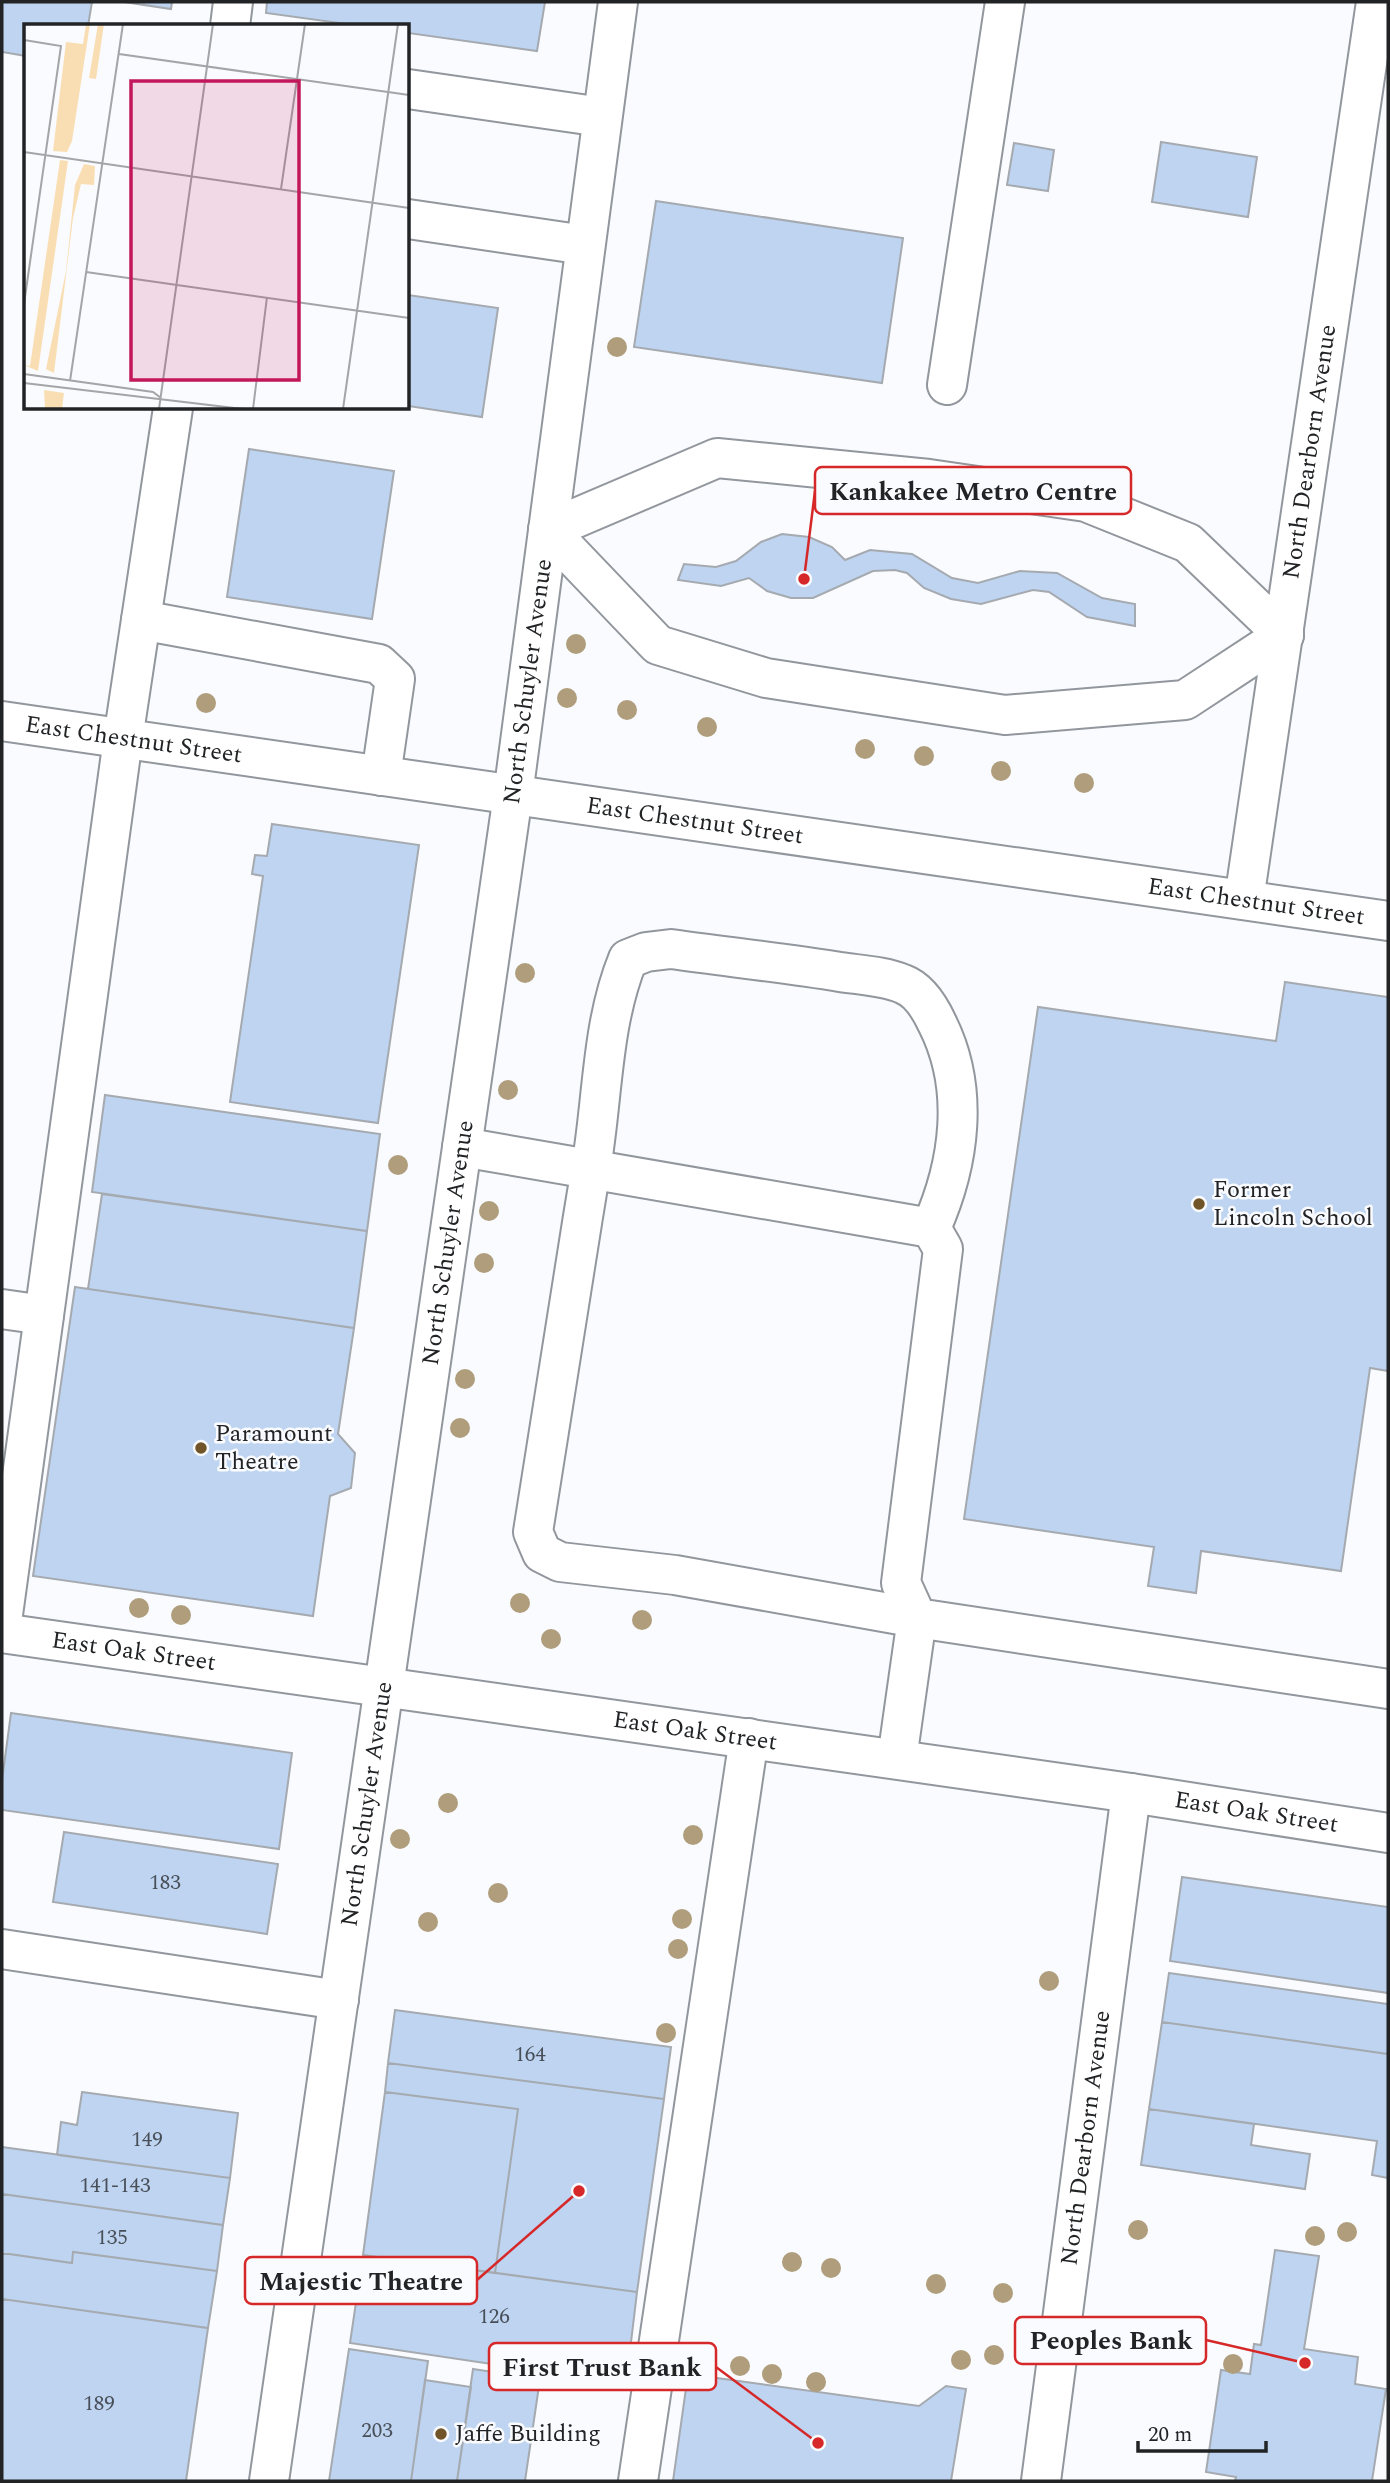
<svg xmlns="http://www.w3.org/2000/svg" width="1390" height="2483" viewBox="0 0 1390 2483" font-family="Spectral,serif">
	<rect width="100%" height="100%" fill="#f9fbfe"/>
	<!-- building -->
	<path fill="#bed4f0" stroke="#a5aab0" stroke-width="2" d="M2,2H92L88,26H26V56L2,52Z
		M124,2H172L171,9Z
		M267,2H545L537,51L408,33V26H361L266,13Z
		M1161,142L1257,157L1248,217L1152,202Z
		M1014,143L1054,150L1048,191L1007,185Z
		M656,201L903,238L882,383L634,347Z
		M408,295L498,308L482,417L408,406Z
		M249,449L394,471L372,619L227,597Z
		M782,534L809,537L832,547L845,560L870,550L912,554L952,578L978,583L1020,571L1057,573L1102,598L1135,604V626L1087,617L1049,592L1033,590L981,604L951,599L924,588L907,573L895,570L873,571L813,598H791L767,591L749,578L721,586L678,580L684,564L716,567L736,561L761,542Z
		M272,824L419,845L378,1123L230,1102L263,876L252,874L255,855L267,856Z
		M1285,982L1388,997V1371L1370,1368L1341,1571L1201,1551L1196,1593L1148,1586L1154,1547L964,1519L1038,1007L1276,1041Z
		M105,1095L380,1134L367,1231L92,1192Z
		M102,1194L367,1231L354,1328L88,1289Z
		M75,1287L354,1328L338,1434L355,1453L351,1488L330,1496L313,1616L33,1576Z
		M11,1713L292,1753L279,1849L2,1810V1780Z
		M64,1832L278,1864L267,1934L53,1902Z
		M1182,1877L1388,1907V1993L1170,1961Z
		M1169,1973L1388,2004V2054L1162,2022Z
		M395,2010L671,2047L664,2099L388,2063Z
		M1162,2022L1388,2054V2178L1372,2175L1377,2141L1149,2109Z
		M388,2063L664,2099L637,2292L495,2273L518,2109L385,2092Z
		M82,2092L238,2113L230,2178L57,2155L61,2122L77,2125Z
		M385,2092L518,2109L495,2273L363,2255Z
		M1149,2109L1254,2124L1251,2145L1310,2154L1305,2189L1141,2165Z
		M2,2147L230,2178L223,2225L2,2194Z
		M2,2194L223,2225L217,2271L73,2252L72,2263L2,2253Z
		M1275,2250L1319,2256L1304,2349L1358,2357L1355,2384L1386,2389L1372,2481H1235L1236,2477L1206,2472L1221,2370L1250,2374L1254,2344L1261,2345Z
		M73,2252L217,2271L208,2328L2,2299V2253L72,2263Z
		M363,2255L637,2292L626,2384L350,2343Z
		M2,2299L208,2328L186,2481H2Z
		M349,2349L428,2361L411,2481H329Z
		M473,2369L540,2379L525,2481H457Z
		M688,2374L919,2406L946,2386L966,2389L951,2481H673Z
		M425,2380L471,2387L457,2481H411Z"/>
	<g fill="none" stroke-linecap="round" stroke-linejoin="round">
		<defs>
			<g id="minor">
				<path d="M230,26L233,2"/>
				<path d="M408,89L602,117"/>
				<path d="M408,219L585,245"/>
				<path d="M947,385L1005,2"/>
				<path d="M548,530L658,645L766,678L1005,715L1185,700L1284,635"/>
				<path d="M548,530L717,458L929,479L1086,502L1188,543L1284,635"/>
				<path d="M141,620L379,664L395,679L381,776"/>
				<path id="s1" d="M2,721L1388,921"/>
				<path id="s2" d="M1244,900L1376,2"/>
				<path d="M462,1147L931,1228L943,1249L901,1583L917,1618L1388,1689"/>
				<path d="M2,1309L44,1315"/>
				<path d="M2,1622L123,739L173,408"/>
				<path id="s3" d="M2,1633L1131,1793L1388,1833"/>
				<path d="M897,1759L917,1618L675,1575L560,1562L542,1553L533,1532C552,1410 571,1289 591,1168C603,1099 601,1025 628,959L646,952L671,949C728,957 784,963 840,972C860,975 884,976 903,984C919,990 930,1008 937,1023C970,1088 960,1163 931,1228"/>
				<path d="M2,1949L339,2000"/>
				<path id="s4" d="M269,2481L513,795L618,2"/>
				<path d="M638,2481L749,1738"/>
				<path id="s5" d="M1041,2481L1131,1793"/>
			</g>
		</defs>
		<!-- minor casing -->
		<use href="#minor" stroke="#92979d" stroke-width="42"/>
		<!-- minor -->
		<use href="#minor" stroke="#fff" stroke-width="38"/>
	</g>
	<!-- trees -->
	<g fill="#af9d7c">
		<circle cx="617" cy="347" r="10"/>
		<circle cx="576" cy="644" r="10"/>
		<circle cx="567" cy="698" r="10"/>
		<circle cx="206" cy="703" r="10"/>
		<circle cx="627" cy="710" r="10"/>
		<circle cx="707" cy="727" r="10"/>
		<circle cx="865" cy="749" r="10"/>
		<circle cx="924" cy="756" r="10"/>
		<circle cx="1001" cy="771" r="10"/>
		<circle cx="1084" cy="783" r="10"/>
		<circle cx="525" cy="973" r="10"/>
		<circle cx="508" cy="1090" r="10"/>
		<circle cx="398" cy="1165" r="10"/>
		<circle cx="489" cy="1211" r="10"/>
		<circle cx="484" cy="1263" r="10"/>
		<circle cx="465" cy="1379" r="10"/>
		<circle cx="460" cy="1428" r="10"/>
		<circle cx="520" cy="1603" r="10"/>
		<circle cx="139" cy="1608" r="10"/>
		<circle cx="181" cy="1615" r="10"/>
		<circle cx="642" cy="1620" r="10"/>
		<circle cx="551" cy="1639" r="10"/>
		<circle cx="448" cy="1803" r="10"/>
		<circle cx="693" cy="1835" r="10"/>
		<circle cx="400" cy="1839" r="10"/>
		<circle cx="498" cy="1893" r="10"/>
		<circle cx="682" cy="1919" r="10"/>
		<circle cx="428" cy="1922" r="10"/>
		<circle cx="678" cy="1949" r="10"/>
		<circle cx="1049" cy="1981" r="10"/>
		<circle cx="666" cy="2033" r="10"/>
		<circle cx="1138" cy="2230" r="10"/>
		<circle cx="1347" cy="2232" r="10"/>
		<circle cx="1315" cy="2236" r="10"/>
		<circle cx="792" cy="2262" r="10"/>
		<circle cx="831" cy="2268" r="10"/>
		<circle cx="936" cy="2284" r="10"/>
		<circle cx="1003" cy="2293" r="10"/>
		<circle cx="994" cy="2355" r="10"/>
		<circle cx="961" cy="2360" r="10"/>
		<circle cx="1233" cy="2364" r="10"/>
		<circle cx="740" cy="2366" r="10"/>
		<circle cx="772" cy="2374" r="10"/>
		<circle cx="816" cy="2382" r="10"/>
	</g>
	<!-- markers -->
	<g fill="#715528" stroke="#f9fbfe" stroke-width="2.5">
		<circle cx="1199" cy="1204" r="7"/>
		<circle cx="201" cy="1448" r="7"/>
		<circle cx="441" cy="2434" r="7"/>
	</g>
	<g text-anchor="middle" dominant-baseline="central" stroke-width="5" stroke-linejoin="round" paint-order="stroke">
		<!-- number labels -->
		<g font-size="21" fill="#484f58">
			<text x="165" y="1883">183</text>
			<text x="530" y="2055">164</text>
			<text x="147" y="2140">149</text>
			<text x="115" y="2186">141-143</text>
			<text x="112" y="2238">135</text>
			<text x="494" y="2317">126</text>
			<text x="99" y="2404">189</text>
			<text x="377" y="2431">203</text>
		</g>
		<!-- street labels -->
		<g font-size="24" fill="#212325" stroke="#f9fbfe">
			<text stroke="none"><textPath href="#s2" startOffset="453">North Dearborn Avenue</textPath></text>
			<text stroke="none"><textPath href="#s4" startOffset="1818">North Schuyler Avenue</textPath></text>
			<text stroke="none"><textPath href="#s1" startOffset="133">East Chestnut Street</textPath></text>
			<text stroke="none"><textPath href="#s1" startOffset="700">East Chestnut Street</textPath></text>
			<text stroke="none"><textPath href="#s1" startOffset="1267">East Chestnut Street</textPath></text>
			<text stroke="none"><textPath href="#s4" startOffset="1251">North Schuyler Avenue</textPath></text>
			<text stroke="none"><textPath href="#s3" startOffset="133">East Oak Street</textPath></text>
			<text stroke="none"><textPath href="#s3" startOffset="700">East Oak Street</textPath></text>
			<text stroke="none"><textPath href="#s4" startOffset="684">North Schuyler Avenue</textPath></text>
			<text stroke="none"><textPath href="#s3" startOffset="1267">East Oak Street</textPath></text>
			<text stroke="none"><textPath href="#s5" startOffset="346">North Dearborn Avenue</textPath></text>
		</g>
		<!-- poi labels -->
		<g font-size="24" fill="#212325" stroke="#f9fbfe" text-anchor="start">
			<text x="1213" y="1190">Former<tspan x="1213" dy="28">Lincoln School</tspan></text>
			<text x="215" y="1434">Paramount<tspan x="215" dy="28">Theatre</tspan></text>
			<text x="455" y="2434">Jaffe Building</text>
		</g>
	</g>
	<!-- overview -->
	<g transform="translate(24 24)">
		<rect width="385" height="385" fill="#f9fbfe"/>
		<path d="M62,0H66L48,117L43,128L29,127L42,18L59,20ZM74,0H80L72,55L65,54ZM36,136L44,137L14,347L0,341L6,342ZM60,140L71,142L70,161L57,160L49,194L30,349L22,345L42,247L51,161ZM20,366L40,369L38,385H21Z" fill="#fadeb3"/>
		<path fill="none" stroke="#a3a5a7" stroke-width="2" d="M0,16L37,22L0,280M95,30L385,71M0,128L385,184M257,165L281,0M62,248L385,294M0,350L129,368L137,374M46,357L99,0M0,359L219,385M135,385L189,0M229,385L243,273M319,385L374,0"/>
		<path fill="#c2185b" fill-opacity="0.15" stroke="#c2185b" stroke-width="3.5" d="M107,57H275V356H107Z"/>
		<rect width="385" height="385" fill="none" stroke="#212325" stroke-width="3.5"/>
	</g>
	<!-- callouts -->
	<path fill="none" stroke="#d62828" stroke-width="2.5" d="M804 579L815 491M579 2191L477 2280M1305 2363L1206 2340M818 2443L716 2367"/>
	<g fill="#d62828" stroke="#f9fbfe" stroke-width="2.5">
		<circle cx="804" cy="579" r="7"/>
		<circle cx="579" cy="2191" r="7"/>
		<circle cx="1305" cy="2363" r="7"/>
		<circle cx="818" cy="2443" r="7"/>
	</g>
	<g fill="#f9fbfe" stroke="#d62828" stroke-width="2.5">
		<rect x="815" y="467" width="316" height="47" rx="7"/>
		<rect x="245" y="2257" width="232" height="47" rx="7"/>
		<rect x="1015" y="2317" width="191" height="47" rx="7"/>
		<rect x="489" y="2343" width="227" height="47" rx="7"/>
	</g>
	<g font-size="26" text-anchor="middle" font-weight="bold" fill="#212325">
		<text x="973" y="500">Kankakee Metro Centre</text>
		<text x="361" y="2290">Majestic Theatre</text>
		<text x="1111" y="2349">Peoples Bank</text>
		<text x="602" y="2376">First Trust Bank</text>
	</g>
	<!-- border -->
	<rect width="1390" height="2483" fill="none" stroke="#212325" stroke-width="7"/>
	<!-- scale -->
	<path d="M1138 2441v10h128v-10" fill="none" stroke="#212325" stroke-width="3.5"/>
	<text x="1148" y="2441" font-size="21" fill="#212325" stroke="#f9fbfe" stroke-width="5" paint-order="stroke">20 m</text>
</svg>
